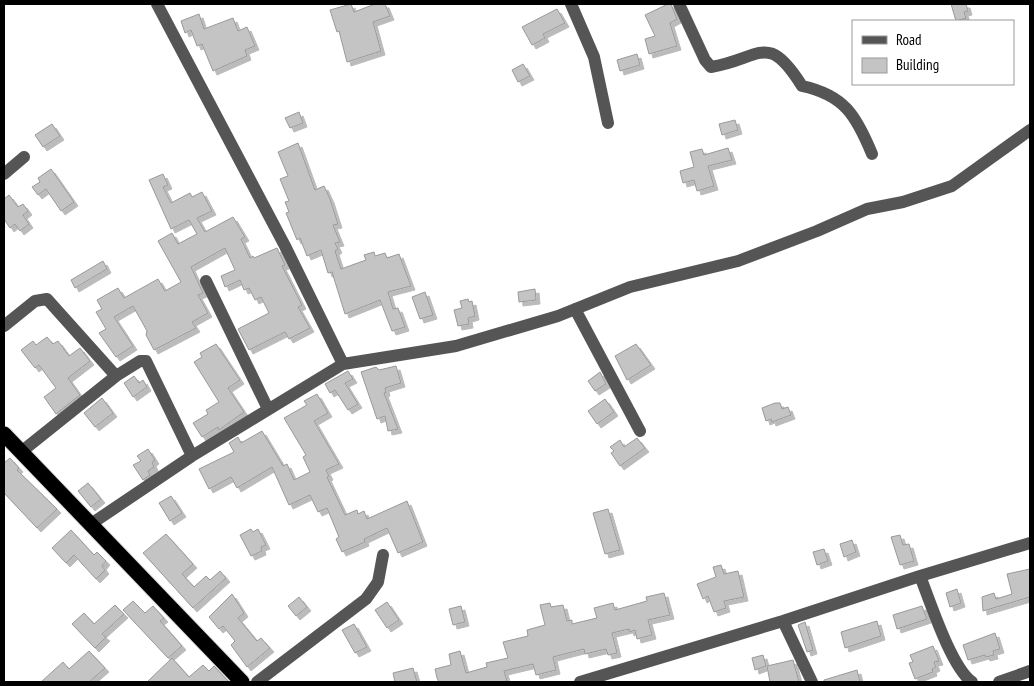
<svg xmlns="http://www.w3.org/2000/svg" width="1034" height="686" viewBox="0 0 1034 686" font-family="'PT Sans Narrow',sans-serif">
	<defs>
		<filter id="shadow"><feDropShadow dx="4" dy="4" stdDeviation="0" flood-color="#0004"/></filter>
	</defs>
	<rect width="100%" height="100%" fill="#fff"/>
	<!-- building -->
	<path fill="#c4c4c4" stroke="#999" filter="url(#shadow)" d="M351,4L354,12L375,4H385L390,16L373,22L381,51L347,62L339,31L337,32L330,10Z
		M668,4H671L677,19L670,23L677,46L649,54L645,39L655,36L645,15Z
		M951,4H966L968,11L964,12L966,18L956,21Z
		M557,9L565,23L543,34L545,38L532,45L522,27Z
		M199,14L204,29L233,18L238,31L247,27L255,46L245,50L247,56L213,71L202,44L197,46L191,30L185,33L181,21Z
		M637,54L640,65L620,71L617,60Z
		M523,64L530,76L518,82L512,70Z
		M299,112L303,123L290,128L285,118Z
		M735,120L738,130L722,135L719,124Z
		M52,124L60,136L43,147L35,135Z
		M298,143L315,190L324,186L330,199L338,224L333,225L340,242L335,243L338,249L335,251L341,269L366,260L364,255L374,252L375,256L385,253L387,258L399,254L411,286L388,292L393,309L398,308L405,327L392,331L380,300L345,314L332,272L328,273L321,250L307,256L300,238L297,240L286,213L289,212L285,202L289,201L280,179L288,176L278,152Z
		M728,148L732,160L708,166L714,186L697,191L694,180L683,183L680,171L694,167L690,152L702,149L704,155Z
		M51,169L74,202L61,211L46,189L38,195L32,187L40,182L38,178Z
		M163,174L168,185L163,187L171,203L190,193L192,197L202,192L212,211L197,218L205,232L233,217L245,237L241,239L250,258L253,256L254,258L277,248L285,265L282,266L302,305L298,307L310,328L289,339L285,332L249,350L238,329L269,313L261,297L255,300L249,288L244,290L240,280L225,287L221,276L235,270L225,248L191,267L203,293L198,295L208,313L192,322L196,328L154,350L146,335L147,331L133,306L114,317L133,346L116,357L99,333L106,329L96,312L102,309L97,300L118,288L124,298L158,279L165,291L181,282L158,241L172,233L178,244L197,234L189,220L171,229L149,180Z
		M9,195L18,207L23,204L28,211L23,215L29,224L20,231L15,224L10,228L4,219V199Z
		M103,261L107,269L75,288L71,280Z
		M535,289L536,300L519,302L518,292Z
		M425,292L433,315L420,319L412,297Z
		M468,299L469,302L472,301L475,316L468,318L469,324L458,326L454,310L462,308L460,301Z
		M47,337L53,344L58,341L69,356L80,348L90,361L68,378L80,395L56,414L44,397L56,388L39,365L35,368L21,350L33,341L36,345Z
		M216,344L240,380L228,388L244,412L219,430L218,427L202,437L193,423L208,414L206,410L219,402L194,362L202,357L200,353Z
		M636,344L651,365L627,380L615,356Z
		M396,366L401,383L385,388L386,392L384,393L398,429L388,431L385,416L377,419L361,372L376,367L379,370Z
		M348,371L353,379L345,383L358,404L348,410L335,390L330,393L325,384Z
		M600,372L606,384L595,391L588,381Z
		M134,376L139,383L143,380L147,387L133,397L124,383Z
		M317,394L328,413L314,421L339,464L326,470L329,476L327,477L345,515L357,510L358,514L364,511L367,519L407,501L423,542L398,553L387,528L364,539L365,542L342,552L336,539L339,537L327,508L318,512L310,495L289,505L272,467L237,488L231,477L209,489L199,469L234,452L229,443L238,437L241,443L262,431L283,466L287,464L294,480L310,472L303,457L306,455L284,418L307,405L304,401Z
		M102,398L113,413L95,427L84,413Z
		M605,399L614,412L597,424L588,411Z
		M775,403H780L782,409L788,407L791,415L772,422L771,419L766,421L762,408Z
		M637,438L645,448L620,466L611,453L614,451L610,447L620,440L624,447Z
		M148,449L155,460L152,462L154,467L148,471L150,475L143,480L133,465L141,461L137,456Z
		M10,458L19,468L17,470L57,509L37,528L4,493V463Z
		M88,483L101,499L91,507L78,491Z
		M171,496L182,513L170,521L159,503Z
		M608,509L620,550L605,554L593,513Z
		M251,529L253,532L258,529L266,545L261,547L262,551L251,556L240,535Z
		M71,530L94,555L97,552L106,561L102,566L105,570L96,579L74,555L66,563L52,548Z
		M166,534L193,564L182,574L194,587L206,576L210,580L220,571L226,578L193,608L143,553Z
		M900,535L903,545L909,544L914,561L900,565L891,537Z
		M852,540L856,552L844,557L840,544Z
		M824,549L828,561L817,565L813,552Z
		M721,565L724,574L738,571L744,597L724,601L726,608L714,612L708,596L703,599L697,584L716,577L713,567Z
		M1030,569V597L983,611L982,597L994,593L996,599L1012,594L1007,574Z
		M957,589L961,603L950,607L946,593Z
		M664,593L670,615L648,620L652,635L637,639L635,630L630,632L629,629L612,633L617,653L608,655L606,649L585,654L584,649L553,657L556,670L536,675L533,664L504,671L507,681L501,682H439L437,678L435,669L451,665L449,654L460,651L466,673L487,667L486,663L508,658L503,642L528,636L527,630L545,625L540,605L550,603L551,607L563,605L567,621L572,620V624L597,618L594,608L613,603L615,610L647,601L646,597Z
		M232,594L244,613L238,618L257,641L261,638L270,648L247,667L231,645L235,641L223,626L219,629L209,617Z
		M299,597L307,607L296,616L288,606Z
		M133,601L145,613L153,606L164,618L160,621L182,646L168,658L123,610Z
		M387,602L399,620L387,628L375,610Z
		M115,605L124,614L102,634L106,637L95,648L72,624L84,613L94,624Z
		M461,606L465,622L453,625L449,609Z
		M922,606L927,619L897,629L893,615Z
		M877,621L881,636L845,648L841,632Z
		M805,622L813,650L807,652L798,625Z
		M354,624L367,647L355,653L342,630Z
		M995,633L1000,649L993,651L994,655L986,657L985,655L968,660L963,645Z
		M933,646L939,661L934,662L936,667L932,669L933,672L915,679L909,663L913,662L910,655Z
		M89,651L105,668L89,682H41L63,662L69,669Z
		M763,655L766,666L755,670L752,658Z
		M172,658L189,677L203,665L209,671L214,666L229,682H147Z
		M793,660L799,682H770L767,666Z
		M413,668L417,682H395L393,673Z
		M857,670L860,682H824V680Z"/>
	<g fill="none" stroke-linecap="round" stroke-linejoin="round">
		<defs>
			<path id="highway" d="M4,434L242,682"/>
		</defs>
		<!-- highway casing -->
		<use href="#highway" stroke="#dbdbdb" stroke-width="17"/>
		<!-- minor -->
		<path stroke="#555" stroke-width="12" d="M571,4L594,57L608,123
			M679,4L705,60L711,67C761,59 767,30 802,86C844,95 856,115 872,154
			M4,174L24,157
			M206,281L268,409
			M575,309L640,431
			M4,326L35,301L47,299L116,376L21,452
			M343,364L456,346L558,316L630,287L738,261L817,231L867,209L903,202L952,186L1030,130
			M116,376L140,361H146L192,456
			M91,524L192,456L343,364L285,246L157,4
			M920,576C930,601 951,667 972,682
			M783,621L812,682
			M257,682L366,599L378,582L383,555
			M580,682L783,621L920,576L1030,543
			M999,682L1030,671"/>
		<!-- highway -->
		<use href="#highway" stroke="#000" stroke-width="15"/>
	</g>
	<!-- border -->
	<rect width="1034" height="686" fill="none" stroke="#000000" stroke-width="10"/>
	<!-- legend -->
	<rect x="852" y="20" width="162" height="65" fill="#ffffff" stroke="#999999"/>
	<rect x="862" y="36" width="25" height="8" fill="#555555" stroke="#999999"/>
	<text x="896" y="45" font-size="15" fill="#000000">Road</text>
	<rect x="862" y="58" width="25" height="15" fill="#c4c4c4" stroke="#999999"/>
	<text x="896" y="70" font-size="15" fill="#000000">Building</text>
</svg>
